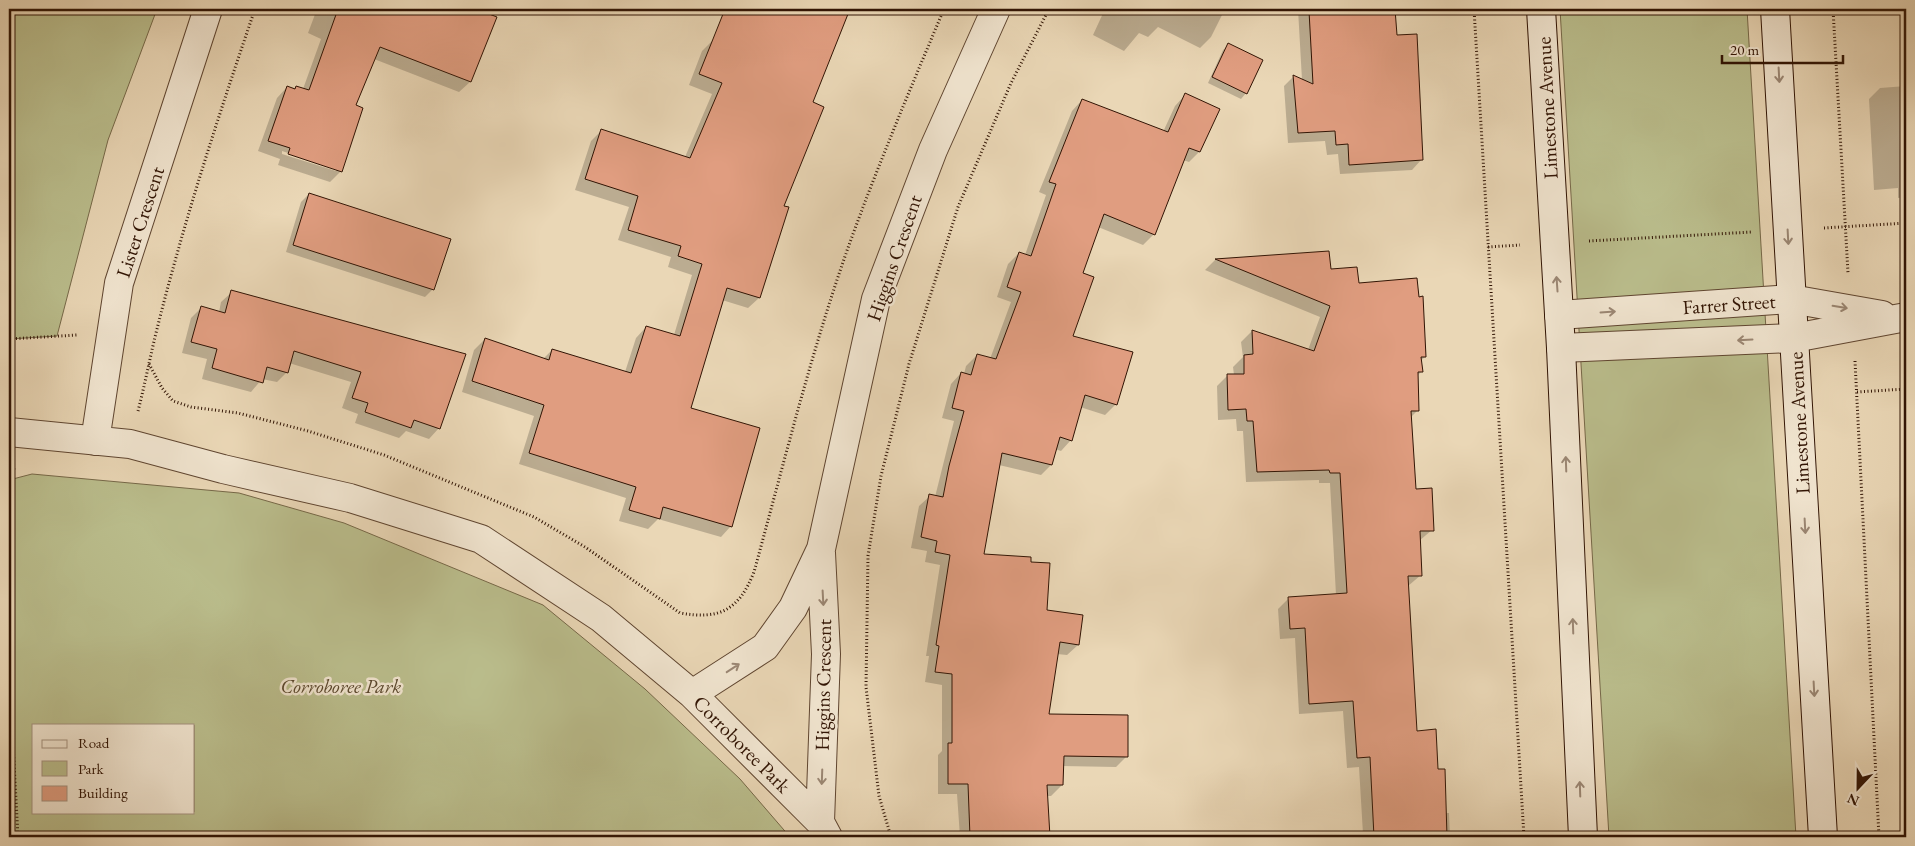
<svg xmlns="http://www.w3.org/2000/svg" width="1915" height="846" viewBox="0 0 1915 846" font-family="'EB Garamond',serif">
	<rect width="100%" height="100%" fill="#ead7b6"/>
	<filter id="stains"><feTurbulence type="fractalNoise" baseFrequency=".004" numOctaves="4"/><feColorMatrix values="0 0 0 0 .2 0 0 0 0 .09 0 0 0 0 .02 0 0 0 .5 -.17"/></filter>
	<radialGradient id="worn" r=".72"><stop offset=".6" stop-color="#630" stop-opacity="0"/><stop offset="1" stop-color="#630" stop-opacity=".3"/></radialGradient>
	<!-- green -->
	<path fill="#babd8c" stroke="#766848" fill-rule="evenodd" d="M9,9H157L108,140L57,336L9,339Z
		M1560,9H1747L1796,837H1609Z
		M32,474L239,493L344,523L543,605L645,689L740,779L790,837H9V480ZM34,725H194V812H34Z"/>
	<!-- shadow -->
	<path fill="#0003" fill-rule="evenodd" d="M317,9H482L481,12L495,18L470,82L459,92L374,59L355,106L341,171L330,182L278,165L280,159L258,151L277,98L287,87L303,89L321,39L308,33ZM282,151L336,169V171L282,154Z
		M750,9H849L812,103L759,298L748,308L722,300L689,409L731,526L721,537L658,519L648,529L619,521L626,498L519,464L534,416L462,392L474,350L485,339L543,359L552,350L625,372L636,338L646,327L674,335L692,275L668,267L671,257L618,240L629,207L575,190L591,141L601,131L685,157L712,94L689,85L702,51L713,40L736,43Z
		M1105,9H1225L1211,37L1200,48L1158,27L1148,37L1139,33L1124,51L1093,35Z
		M1298,9H1394L1396,37L1422,159L1412,170L1340,174L1338,154L1327,155L1325,141L1288,143L1284,86L1294,76L1302,80Z
		M1229,45L1246,93L1241,99L1208,83L1223,50Z
		M1906,86V197L1898,198V188L1874,190L1869,99L1880,88Z
		M1185,95L1199,152L1189,162L1183,160L1154,234L1143,245L1098,227L1082,274L1071,337L1116,404L1105,415L1080,407L1071,440L1061,451L1055,449L1051,465L1041,475L999,465L982,555L1046,611L1078,645L1067,655L1057,654L1048,715L1127,756L1116,767L1062,766V785L1051,796H1046L1049,837H960L957,794H938V755L942,751V685L925,682L929,656H926L940,565L925,562L927,551L911,548L919,506L930,496L935,497L954,421L942,418L951,384L961,373L964,374L966,366L977,355L990,359L1011,302L997,297L1008,264L1019,253L1025,255L1046,195L1039,192L1072,111L1082,100L1163,132L1175,106Z
		M309,194L433,289L425,297L286,252L301,202Z
		M1328,252L1330,270L1357,284L1425,357L1420,361L1421,372L1417,376V411L1410,418L1415,490L1432,530L1419,541L1421,575L1408,586L1416,732L1437,771L1445,813H1449L1450,837H1339L1342,835L1363,834L1359,767L1347,768L1343,711L1299,714L1295,638L1280,639L1278,609L1289,598L1336,595L1330,483H1319V480L1246,482L1243,431H1237L1236,419L1218,420L1217,386L1228,375H1234L1233,367L1243,357L1241,342L1252,331L1308,350L1320,317L1205,270L1215,260Z
		M232,292L465,355L439,428L429,439L406,431L399,438L355,423L358,414L342,408L351,382L289,363L287,372L277,382L262,379L251,392L202,379L207,359L182,353L191,318L202,307L219,312L221,302Z"/>
	<!-- building -->
	<path fill="#e09d80" stroke="#311404" d="M338,9H476L497,17L471,82L380,47L356,105L363,108L342,172L288,154L290,148L268,141L287,86L295,89L296,86L309,90Z
		M725,9H850L813,102L824,107L784,206L789,207L760,298L727,288L691,408L760,428L732,527L663,507L660,519L629,510L636,487L529,453L544,405L472,381L485,338L549,360L552,349L631,373L646,326L680,336L702,264L678,256L681,246L628,230L638,196L585,179L601,129L690,158L722,83L699,74Z
		M1341,9H1395L1397,35L1417,34L1423,160L1349,165L1348,144L1336,145L1335,131L1298,133L1293,75L1313,84L1309,11Z
		M1228,43L1263,60L1247,94L1212,77Z
		M1185,93L1220,109L1200,152L1189,148L1155,235L1104,214L1083,273L1094,277L1073,336L1133,352L1117,405L1085,395L1072,441L1060,437L1052,465L1002,453L984,554L1031,557V562L1050,563L1047,610L1083,615L1079,645L1060,642L1049,714L1128,715V757L1064,756L1063,785H1047L1050,837H970L968,784H948V743H952V674L935,672L939,646L936,645L950,555L935,552L937,541L921,537L929,494L943,497L949,466L964,411L952,408L961,372L971,375L977,354L996,359L1021,292L1007,287L1019,252L1031,256L1056,184L1049,182L1082,99L1168,132Z
		M309,193L451,239L434,290L293,245Z
		M1329,251L1331,269L1357,267L1359,283L1417,278L1419,297L1423,296L1426,357H1421L1423,372H1418L1419,411H1411L1416,489L1432,488L1434,531H1420L1422,576H1408L1417,731L1436,729L1438,769H1445L1447,837H1374L1370,757L1357,758L1353,701L1309,704L1305,628L1290,629L1288,597L1347,593L1340,473H1330L1329,470L1257,472L1253,421H1247L1246,409L1228,410L1227,374H1244V355L1253,354L1252,330L1314,351L1330,306L1215,259Z
		M231,290L466,354L440,429L414,420L411,428L365,412L368,403L352,398L361,372L294,351L288,373L267,367L263,383L212,368L217,349L191,342L201,306L225,313Z"/>
	<g fill="none" stroke-linecap="round" stroke-linejoin="round">
		<defs>
			<path id="minor" d="M1559,315L1791,299L1882,315
				M1561,348L1794,338L1906,317
				M9,432L130,444L223,469L350,498L481,539L601,618L692,694L820,822L828,837
				M95,441L119,283L208,9
				M692,694L765,647L793,608L821,549L876,299L933,150L996,9
				M820,822L826,654L821,553"/>
			<path id="secondary" d="M1541,9L1561,348L1583,837
				M1775,9L1823,837"/>
		</defs>
		<!-- minor casing -->
		<use href="#minor" stroke="#5f4530" stroke-width="30"/>
		<!-- secondary casing -->
		<use href="#secondary" stroke="#311404" stroke-width="30"/>
		<!-- path -->
		<path stroke="#311404" stroke-width="3" stroke-dasharray="1 2.5" stroke-linecap="butt" d="M1474,9L1524,837
			M1833,9L1848,273
			M1824,228L1906,223
			M1589,241L1752,232
			M1488,247L1520,245
			M9,339L77,335
			M1855,361L1879,837
			M149,364L162,388L173,401L191,407L238,413L308,431L384,455L534,517L585,547L680,613C720,620 739,610 754,572C784,463 811,352 849,245C878,165 911,87 944,9
			M9,387V398
			M1857,392L1906,389
			M138,411C145,384 150,357 157,329C184,221 219,114 255,9
			M9,518L14,467
			M9,670L18,837
			M891,837L879,796L866,687L868,556L881,476L909,364L958,207L1011,83L1049,9"/>
		<!-- minor -->
		<use href="#minor" stroke="#f1e5d0" stroke-width="28"/>
		<!-- secondary -->
		<use href="#secondary" stroke="#f1e5d0" stroke-width="28"/>
	</g>
	<!-- one-way arrows -->
	<defs><path id="oneway-shaft" d="M-6 0H5M1.5-3L5.5 0L1.5 3" fill="none" stroke-width="1.6" stroke-linecap="round" stroke-linejoin="round" transform="scale(1.25)"/></defs>
	<g stroke="#9b8774">
		<use href="#oneway-shaft" transform="translate(1779 75) rotate(87)"/>
		<use href="#oneway-shaft" transform="translate(1788 237) rotate(87)"/>
		<use href="#oneway-shaft" transform="translate(1557 284) rotate(-94)"/>
		<use href="#oneway-shaft" transform="translate(1840 307) rotate(9)"/>
		<use href="#oneway-shaft" transform="translate(1608 312) rotate(-4)"/>
		<use href="#oneway-shaft" transform="translate(1745 340) rotate(177)"/>
		<use href="#oneway-shaft" transform="translate(1566 464) rotate(-92)"/>
		<use href="#oneway-shaft" transform="translate(1805 526) rotate(87)"/>
		<use href="#oneway-shaft" transform="translate(823 598) rotate(87)"/>
		<use href="#oneway-shaft" transform="translate(1573 626) rotate(-92)"/>
		<use href="#oneway-shaft" transform="translate(733 668) rotate(-33)"/>
		<use href="#oneway-shaft" transform="translate(1814 689) rotate(87)"/>
		<use href="#oneway-shaft" transform="translate(822 777) rotate(92)"/>
		<use href="#oneway-shaft" transform="translate(1580 789) rotate(-92)"/>
	</g>
	<g text-anchor="middle" dominant-baseline="central" stroke-width="5" stroke-linejoin="round" paint-order="stroke">
		<!-- street labels -->
		<g font-size="20" fill="#311404" stroke="#f1e5d0">
			<text transform="translate(1547 108) rotate(-93)">Limestone Avenue</text>
			<text transform="translate(140 222) rotate(-72)">Lister Crescent</text>
			<text transform="translate(894 258) rotate(-71)">Higgins Crescent</text>
			<text transform="translate(1729 304) rotate(-4)">Farrer Street</text>
			<text transform="translate(1799 423) rotate(-93)">Limestone Avenue</text>
			<text transform="translate(823 685) rotate(-89)">Higgins Crescent</text>
			<text transform="translate(742 744) rotate(45)">Corroboree Park</text>
		</g>
		<!-- park labels -->
		<g font-size="20" font-style="italic" fill="#5a472d" stroke="#f1e5d0">
			<text x="341" y="686">Corroboree Park</text>
		</g>
	</g>
	<!-- margin -->
	<rect width="1915" height="846" fill="none" stroke="#ead7b6" stroke-width="30"/>
	<rect x="10" y="10" width="1895" height="826" fill="none" stroke="#311404" stroke-width="2.5"/>
	<rect x="15" y="15" width="1885" height="816" fill="none" stroke="#311404"/>
	<!-- legend -->
	<rect x="32" y="724" width="162" height="90" fill="#f1e5d0" stroke="#a4917e"/>
	<rect x="42" y="740" width="25" height="8" fill="#f1e5d0" stroke="#a4917e"/>
	<text x="78" y="748" font-size="15" fill="#311404">Road</text>
	<rect x="42" y="761" width="25" height="15" fill="#babd8c" stroke="#a4917e"/>
	<text x="78" y="774" font-size="15" fill="#311404">Park</text>
	<rect x="42" y="786" width="25" height="15" fill="#e09d80" stroke="#a4917e"/>
	<text x="78" y="798" font-size="15" fill="#311404">Building</text>
	<!-- north arrow -->
	<g transform="translate(1858 788) rotate(202)" stroke="#f1e5d0" stroke-width="4" paint-order="stroke">
	<path d="M0-4L9 19L0 12L-9 19Z" fill="#311404"/>
	<text y="-8" font-size="14" font-weight="bold" text-anchor="middle" fill="#311404">N</text>
	</g>
	<!-- scale -->
	<path d="M1722 55v8h121v-8" fill="none" stroke="#311404" stroke-width="2.5"/>
	<text x="1730" y="55" font-size="15" fill="#311404" stroke="#f1e5d0" stroke-width="4" paint-order="stroke">20 m</text>
	<rect width="100%" height="100%" filter="url(#stains)"/>
	<rect width="100%" height="100%" fill="url(#worn)"/>
</svg>
